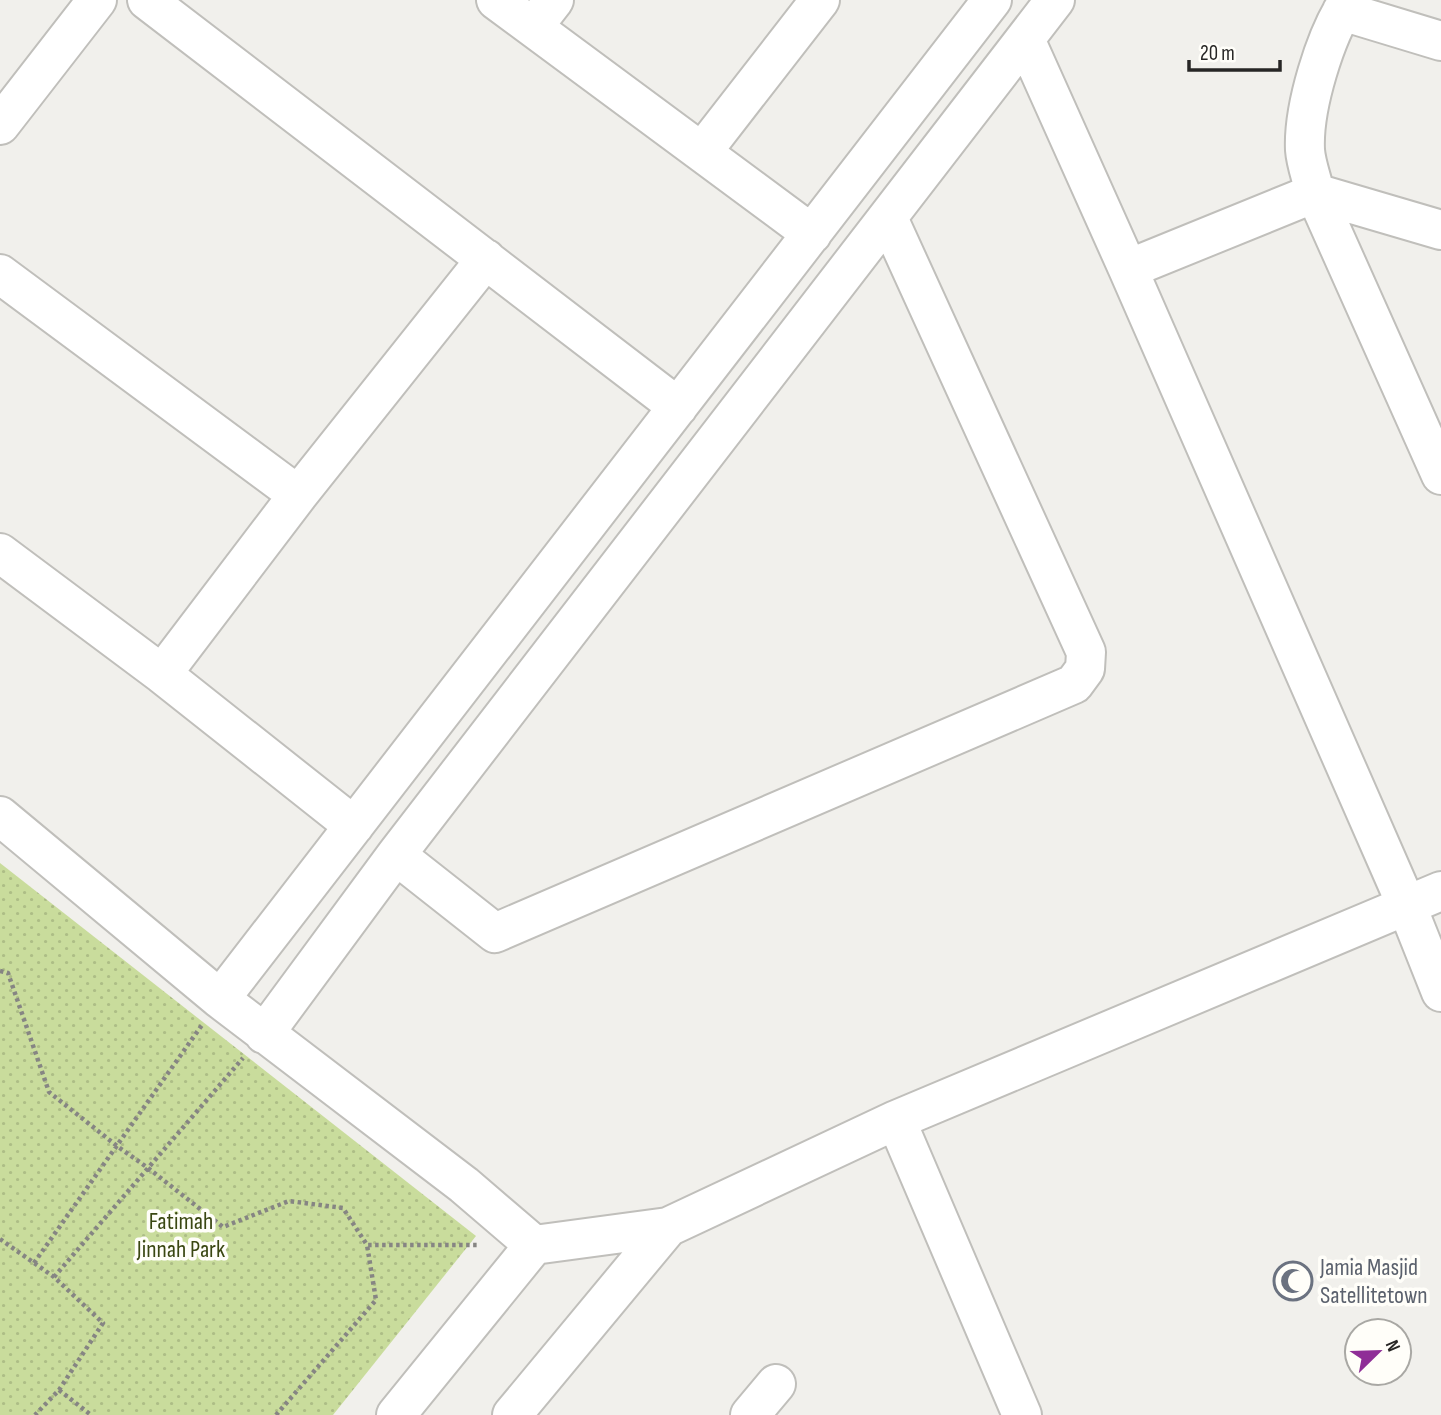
<svg xmlns="http://www.w3.org/2000/svg" width="1441" height="1415" viewBox="0 0 1441 1415" font-family="'Sofia Sans Condensed',sans-serif">
	<defs>
		<pattern id="park-dots" width="8" height="8" patternUnits="userSpaceOnUse" patternTransform="scale(1.75)"><rect width="8" height="8" fill="#c9dc9c"/><path d="M2 2h.1M6 6h.1" fill="none" stroke="#adbd86" stroke-width="1.8" stroke-linecap="round"/></pattern>
	</defs>
	<rect width="100%" height="100%" fill="#f1f0ec"/>
	<!-- park -->
	<path fill="url(#park-dots)" d="M0,863L476,1236L333,1415H0Z"/>
	<g fill="none" stroke-linecap="round" stroke-linejoin="round">
		<defs>
			<path id="minor" d="M147,0L678,407
				M496,0L812,234
				M1349,0C1325,35 1303,108 1305,150C1306,164 1312,179 1315,193L1441,475
				M1342,11L1441,41
				M533,27L554,0
				M1025,39L1128,269L1406,904L1441,992
				M0,125L97,0
				M702,152L820,0
				M1128,269L1315,193L1441,230
				M0,274L298,495
				M0,553L162,674L354,826
				M162,674L298,495L486,259
				M0,816L220,999L464,1185L534,1245L396,1415
				M396,855L495,933L1074,684L1085,669L1086,652L888,218
				M220,999L992,0
				M264,1034L396,855L1055,0
				M896,1120L1022,1415
				M534,1245L668,1227L896,1120L1441,891
				M512,1415L668,1227
				M750,1415L776,1384"/>
		</defs>
		<!-- minor casing -->
		<use href="#minor" stroke="#c0bfbb" stroke-width="42"/>
		<!-- path -->
		<path stroke="#868583" stroke-width="4.5" stroke-dasharray="3.5 3.5" stroke-linecap="butt" d="M0,971L8,973L49,1092L117,1146L148,1168L223,1227L289,1201L343,1208L367,1245H480
			M0,1239L54,1277L103,1323L59,1390L35,1415
			M34,1263L202,1025
			M54,1277L243,1058
			M59,1390L91,1415
			M276,1415L376,1300L367,1245"/>
		<!-- minor -->
		<use href="#minor" stroke="#fff" stroke-width="38"/>
	</g>
	<!-- icons -->
	<defs>
		<symbol id="mosque-ring" viewBox="-11 -11 22 22"><circle r="9.5" fill="#fffef9" stroke="#6b7280" stroke-width="1.5"/><path d="M3.5-4.9A6 6 0 1 0 3.5 4.9A5 5 0 1 1 3.5-4.9Z" fill="#6b7280"/></symbol>
	</defs>
	<g fill-rule="evenodd">
		<use href="#mosque-ring" x="1271" y="1259" width="44" height="44"/>
	</g>
	<g text-anchor="middle" dominant-baseline="central" stroke-width="7" stroke-linejoin="round" paint-order="stroke">
		<!-- park labels -->
		<g font-size="24" fill="#3a4712" stroke="#fffef9">
			<text x="181" y="1221">Fatimah<tspan x="181" dy="28">Jinnah Park</tspan></text>
		</g>
		<!-- worship labels -->
		<g font-size="24" fill="#5b616d" stroke="#fffef9" text-anchor="start">
			<text x="1320" y="1267">Jamia Masjid<tspan x="1320" dy="28">Satellitetown</tspan></text>
		</g>
	</g>
	<!-- north arrow -->
	<g transform="translate(1378 1352) rotate(67)"><circle r="33" fill="#fffef9" stroke="#a9a8a4" stroke-width="2"/>
	<path d="M0-5L12 26L0 18L-12 26Z" fill="#8f2e97"/>
	<text y="-10" font-size="19" font-weight="bold" text-anchor="middle" fill="#272625">N</text>
	</g>
	<!-- scale -->
	<path d="M1189 60v10h91v-10" fill="none" stroke="#272625" stroke-width="3.5"/>
	<text x="1200" y="60" font-size="21" fill="#272625" stroke="#fffef9" stroke-width="5" paint-order="stroke">20 m</text>
</svg>
